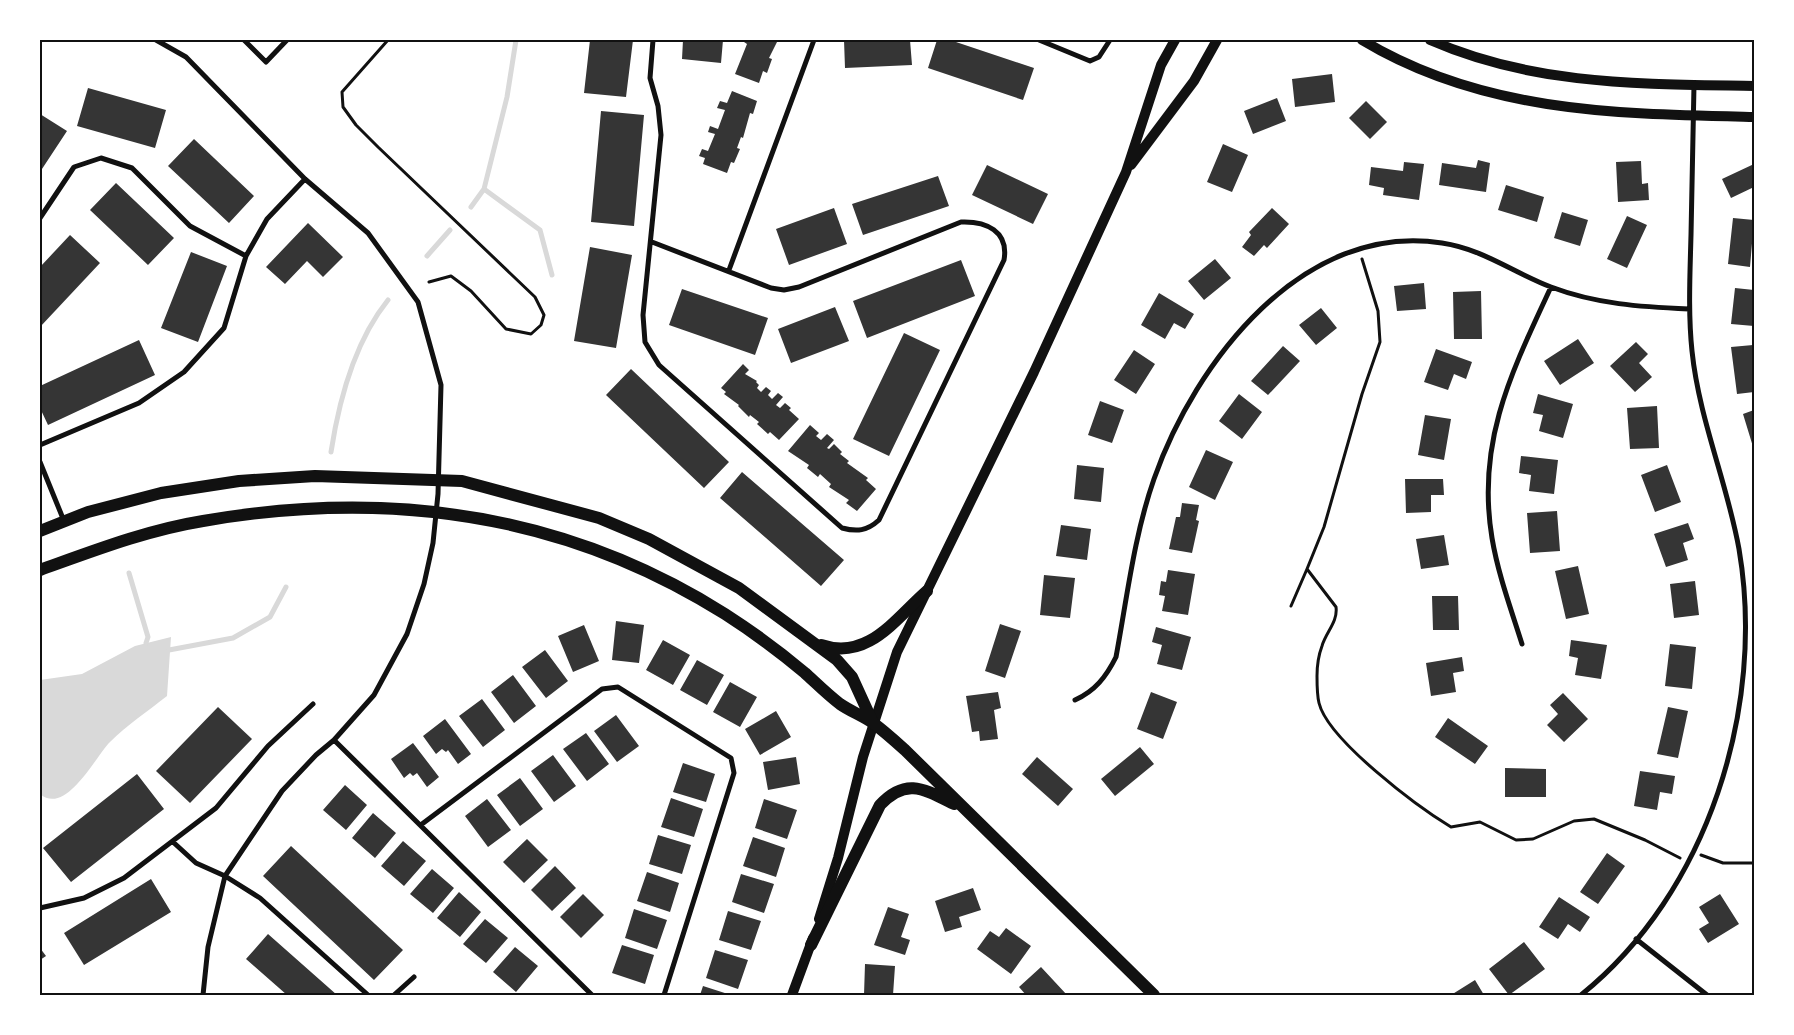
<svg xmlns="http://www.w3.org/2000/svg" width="1794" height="1035" viewBox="0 0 1794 1035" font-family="'PT Serif',serif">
	<rect width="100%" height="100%" fill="#fff"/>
	<!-- water -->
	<path fill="#d9d9d9" d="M171,637L167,696C148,711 127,725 110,742C95,757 66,816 40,794V680L82,674L135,646Z"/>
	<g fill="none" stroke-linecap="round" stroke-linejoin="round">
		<!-- stream -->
		<path stroke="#d9d9d9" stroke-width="5" d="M516,40L507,97L484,189L540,230L552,275
			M471,207L484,189
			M427,256L450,230
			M331,452C339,400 355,341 388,300
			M129,573L148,637L146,643
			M169,650L233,638L270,617L286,587"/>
	</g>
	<!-- building -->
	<path fill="#353535" d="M590,40H633L626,97L584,93Z
		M683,40H723L721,63L682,59Z
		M741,40H778L769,58L772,59L767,73L763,71L759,83L735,74L747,44Z
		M844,40H910L912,65L845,68Z
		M937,40H950L1034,68L1023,100L928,68Z
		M1332,74L1335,102L1295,107L1292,79Z
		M88,88L166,110L155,148L77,126Z
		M732,91L757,101L753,114L750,113L743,138L741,137L737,148L740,149L734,163L731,162L727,173L703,164L705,158L699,156L702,149L708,151L715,134L708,132L710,126L718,129L725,110L717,108L720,101L727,103Z
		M1277,98L1286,121L1253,134L1244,111Z
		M1366,101L1387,122L1370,139L1349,118Z
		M601,111L644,115L634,226L591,222Z
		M40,114L67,131L40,172Z
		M194,139L254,196L229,223L168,166Z
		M1223,144L1248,155L1232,192L1207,182Z
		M1478,160L1490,163L1486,192L1439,185L1442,163L1476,168Z
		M1641,161L1642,184L1648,183L1649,200L1618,202L1616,162Z
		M1404,162L1424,164L1419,200L1383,195L1384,188L1369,185L1371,167L1403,171Z
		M1754,164V187L1731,198L1722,179Z
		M987,165L1048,194L1033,224L972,195Z
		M938,176L949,206L863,235L852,204Z
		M116,183L174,238L148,265L90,210Z
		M1506,185L1544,197L1537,222L1498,210Z
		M834,208L847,244L789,265L776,229Z
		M1272,208L1289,224L1267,248L1264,245L1254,256L1242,247L1251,235L1249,232Z
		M1562,212L1588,220L1580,246L1554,238Z
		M1627,216L1647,225L1627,268L1607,259Z
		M1733,218L1754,220L1750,267L1728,264Z
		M308,223L343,257L323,277L307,261L285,284L266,267Z
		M70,235L100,263L40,327V267Z
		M590,247L632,255L616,348L574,341Z
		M191,252L227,266L198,342L161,328Z
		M1215,259L1231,278L1204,300L1188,281Z
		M961,260L975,296L867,338L853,301Z
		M1424,283L1426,309L1397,311L1394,286Z
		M1735,288L1754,290V326L1731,324Z
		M682,289L768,318L755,355L669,325Z
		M1481,291L1482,339H1454L1453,292Z
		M1159,293L1194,314L1185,329L1174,323L1165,339L1141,325Z
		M835,307L849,341L791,363L778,329Z
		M1321,308L1337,328L1316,345L1299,325Z
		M904,333L940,350L889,456L853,439Z
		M1578,339L1594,363L1560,385L1544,361Z
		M139,340L155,375L48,425L40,408V386Z
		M1636,342L1648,354L1639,363L1652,377L1635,392L1610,366Z
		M1753,345L1754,392L1737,394L1731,347Z
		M1283,346L1300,361L1268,395L1251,381Z
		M1436,349L1472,362L1466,379L1454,374L1448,390L1424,382Z
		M1134,350L1155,364L1136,394L1114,380Z
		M743,364L749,370L745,374L757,381L756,382L759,385L757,388L761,392L766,387L771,391L768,395L772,399L778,393L783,397L776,405L780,408L785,403L791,408L789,410L799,419L779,440L770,432L768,434L757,424L759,422L750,415L749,417L738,406L739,405L724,394L726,392L721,388Z
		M631,369L729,462L704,488L606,395Z
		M1239,394L1262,412L1242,439L1219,421Z
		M1538,394L1573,404L1563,438L1539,431L1543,415L1533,413Z
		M1100,401L1124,410L1112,443L1088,435Z
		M1657,406L1659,448L1630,449L1627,408Z
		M1754,410V450L1743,414Z
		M1425,415L1451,419L1444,460L1418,455Z
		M810,425L819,433L816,436L821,440L827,434L834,440L827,448L829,449L834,444L842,452L840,454L849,461L847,463L868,478L866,480L876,489L857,511L846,503L849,500L829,487L831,484L820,474L818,477L807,468L809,465L788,451Z
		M1206,450L1233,462L1215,500L1189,487Z
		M1521,456L1558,460L1554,494L1529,491L1531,475L1519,473Z
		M1077,465L1104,468L1101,502L1074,499Z
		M1667,465L1681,502L1655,512L1641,475Z
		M742,472L844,560L821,586L720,498Z
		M1405,479H1443L1444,495H1431V512L1406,513Z
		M1182,503L1199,505L1196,520L1199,521L1192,553L1169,549L1176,517H1180Z
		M1557,511L1560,551L1530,553L1527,513Z
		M1688,523L1694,539L1683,543L1688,560L1666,567L1654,534Z
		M1061,525L1091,529L1087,560L1056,556Z
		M1444,535L1449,565L1421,569L1416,539Z
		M1578,566L1589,614L1566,619L1555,571Z
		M1168,570L1195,574L1188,615L1162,611L1165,596L1159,595L1161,581L1166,582Z
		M1044,575L1075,578L1070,618L1040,615Z
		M1695,581L1699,615L1674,618L1670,584Z
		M1432,596H1458L1459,630H1433Z
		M616,621L644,625L639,663L612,660Z
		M1000,624L1021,631L1005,678L985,671Z
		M584,625L599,661L573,672L558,636Z
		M1156,627L1191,637L1182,670L1157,664L1162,645L1152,642Z
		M663,640L690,655L673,685L646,670Z
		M1571,640L1607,645L1601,679L1575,675L1578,658L1569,656Z
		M1670,644L1696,647L1692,689L1665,686Z
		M545,650L568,681L546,698L522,667Z
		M1462,657L1464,671L1453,673L1456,692L1431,696L1426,663Z
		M697,660L724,675L707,705L680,690Z
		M513,675L536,706L514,723L491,692Z
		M730,682L757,697L740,727L713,712Z
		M998,692L1001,708L994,710L998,739L980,741L979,731L972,732L966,696Z
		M1151,692L1177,702L1163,739L1137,729Z
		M1563,693L1588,719L1564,742L1547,725L1558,714L1550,705Z
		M482,699L505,730L483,747L459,716Z
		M218,707L252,739L190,803L156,771Z
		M1668,707L1688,711L1678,758L1657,754Z
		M776,711L791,737L760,755L745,729Z
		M616,715L639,746L617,762L594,731Z
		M1448,718L1488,746L1475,764L1435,737Z
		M445,719L471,754L458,764L448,750L446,752L442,749L436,754L423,736Z
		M586,733L609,764L587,781L563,749Z
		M413,743L439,777L427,787L417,773L413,776L410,773L404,778L391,759Z
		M1140,747L1154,764L1115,796L1101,779Z
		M553,755L576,786L554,802L531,771Z
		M796,757L800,784L768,790L763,762Z
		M1037,757L1073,789L1058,806L1022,774Z
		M683,763L715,774L706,802L673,792Z
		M1505,768L1546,769V797H1505Z
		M1640,771L1675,776L1672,794L1660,792L1657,810L1634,806Z
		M137,774L164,809L71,882L43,848Z
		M520,778L543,809L520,826L497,795Z
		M345,785L367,805L346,830L323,810Z
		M671,798L703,809L694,837L661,827Z
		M487,799L511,830L488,847L465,816Z
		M764,799L797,810L787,839L755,828Z
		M373,813L396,833L375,858L352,838Z
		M658,835L691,845L682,874L649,864Z
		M753,837L785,848L776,877L743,866Z
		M527,839L548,860L524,883L503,862Z
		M403,841L426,861L404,886L381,866Z
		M291,846L403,950L374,980L263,876Z
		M1607,853L1625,866L1598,904L1580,892Z
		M555,866L576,888L552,911L531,890Z
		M432,869L454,888L433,913L410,894Z
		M647,872L679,883L670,912L637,901Z
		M741,874L774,884L764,913L732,902Z
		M151,879L171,912L84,965L64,933Z
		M973,888L981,910L959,917L962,927L945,932L935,901Z
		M459,892L481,912L460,937L437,918Z
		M583,894L604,915L581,938L560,917Z
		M1720,894L1739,924L1708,943L1699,929L1709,923L1699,907Z
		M1559,897L1590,917L1580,932L1568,924L1558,939L1539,927Z
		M888,907L909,914L901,937L910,940L905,955L874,945Z
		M634,909L667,920L657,949L625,938Z
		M728,911L761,921L751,950L719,940Z
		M485,919L508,938L486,963L463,944Z
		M1006,928L1031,946L1011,974L977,949L990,931L999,937Z
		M268,934L337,995H287L246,959Z
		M1524,942L1545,969L1509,995L1489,969Z
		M622,945L654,955L645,984L612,973Z
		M515,947L538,966L516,992L493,972Z
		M40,948L46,956L40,960Z
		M715,950L748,960L738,989L706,978Z
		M865,964L895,966L893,995H864Z
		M1041,967L1067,995H1026L1019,987Z
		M1475,980L1484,995H1451Z
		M703,986L731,995H700Z"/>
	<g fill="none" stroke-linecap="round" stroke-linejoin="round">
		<!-- path -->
		<path stroke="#111" stroke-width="3" d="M388,40L342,92L343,107L356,125L378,147L535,297L544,315L541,325L531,334L506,329L471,291L451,276L429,282
			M1362,259L1378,311L1380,342L1362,394L1324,527L1307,569L1336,607C1338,622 1326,632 1322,646C1319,654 1317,667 1317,676C1317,684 1317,695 1319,703C1328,740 1418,807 1451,827L1480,822L1516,840L1533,839L1574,821L1594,819L1645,840L1680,858
			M1291,606L1307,569
			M1701,855L1723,863H1754"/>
		<!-- minor -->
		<path stroke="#111" stroke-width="5" d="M156,40L186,57L305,179L368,233L418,302L441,385L438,494L433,543L424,584L407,634L374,695L334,740L316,755L282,791L225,876L208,947L203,995
			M244,40L266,62L287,40
			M1039,40L1090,61L1099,57L1110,40
			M40,218L74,167L101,158L132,168L190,226L246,256
			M652,242L771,288L784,290L799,287L961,222C986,221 1009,231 1004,260L879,520C867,531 857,532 842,528L659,365L645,342L643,315L661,135L658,106L650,78L653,40
			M729,270L814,40
			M40,445L139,403L184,372L224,328L246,256L267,219L305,179
			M40,462L64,521
			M1522,644C1511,609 1498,574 1492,538C1476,442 1512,371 1551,287
			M1075,700C1095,691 1106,677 1116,657C1127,598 1134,536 1154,479C1195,362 1303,221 1442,243C1483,249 1514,273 1551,287C1596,304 1641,307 1689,309
			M334,740L592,995
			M422,824L602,689L618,687L731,758L734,773L664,995
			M173,842L196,863L225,876L260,898L368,995
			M40,908L84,898L124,878L216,808L268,746L313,704
			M1636,939L1707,995
			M394,995L414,977
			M1581,995C1708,893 1766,707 1739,549C1727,482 1699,419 1692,351C1688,313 1690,274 1691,235C1692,185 1693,135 1694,85"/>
		<!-- secondary -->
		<path stroke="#111" stroke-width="10" d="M1362,40C1483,113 1618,114 1754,117
			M1430,40C1535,86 1642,84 1754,86
			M1131,165L1194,81L1217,40
			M819,919L838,858L863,757L897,652L1034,372L1126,172L1161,65L1175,40
			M792,995L813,938"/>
		<!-- primary -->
		<path stroke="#111" stroke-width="12" d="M40,531L88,512L161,493L239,481L315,476L462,481L599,518L649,539L739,588L837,660L852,677L873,723
			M40,570C93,551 147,530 203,521C387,489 565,513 725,614C753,632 779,651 805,673C816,683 828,695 840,704C850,711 863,716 873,723C884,731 895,741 905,750L1154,995
			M821,645C868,661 895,619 927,591
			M811,945L880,805C906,777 924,789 954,804"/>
	</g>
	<!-- border -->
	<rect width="1794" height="1035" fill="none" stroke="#ffffff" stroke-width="82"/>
	<rect x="41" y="41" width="1712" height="953" fill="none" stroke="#111" stroke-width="2"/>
</svg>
